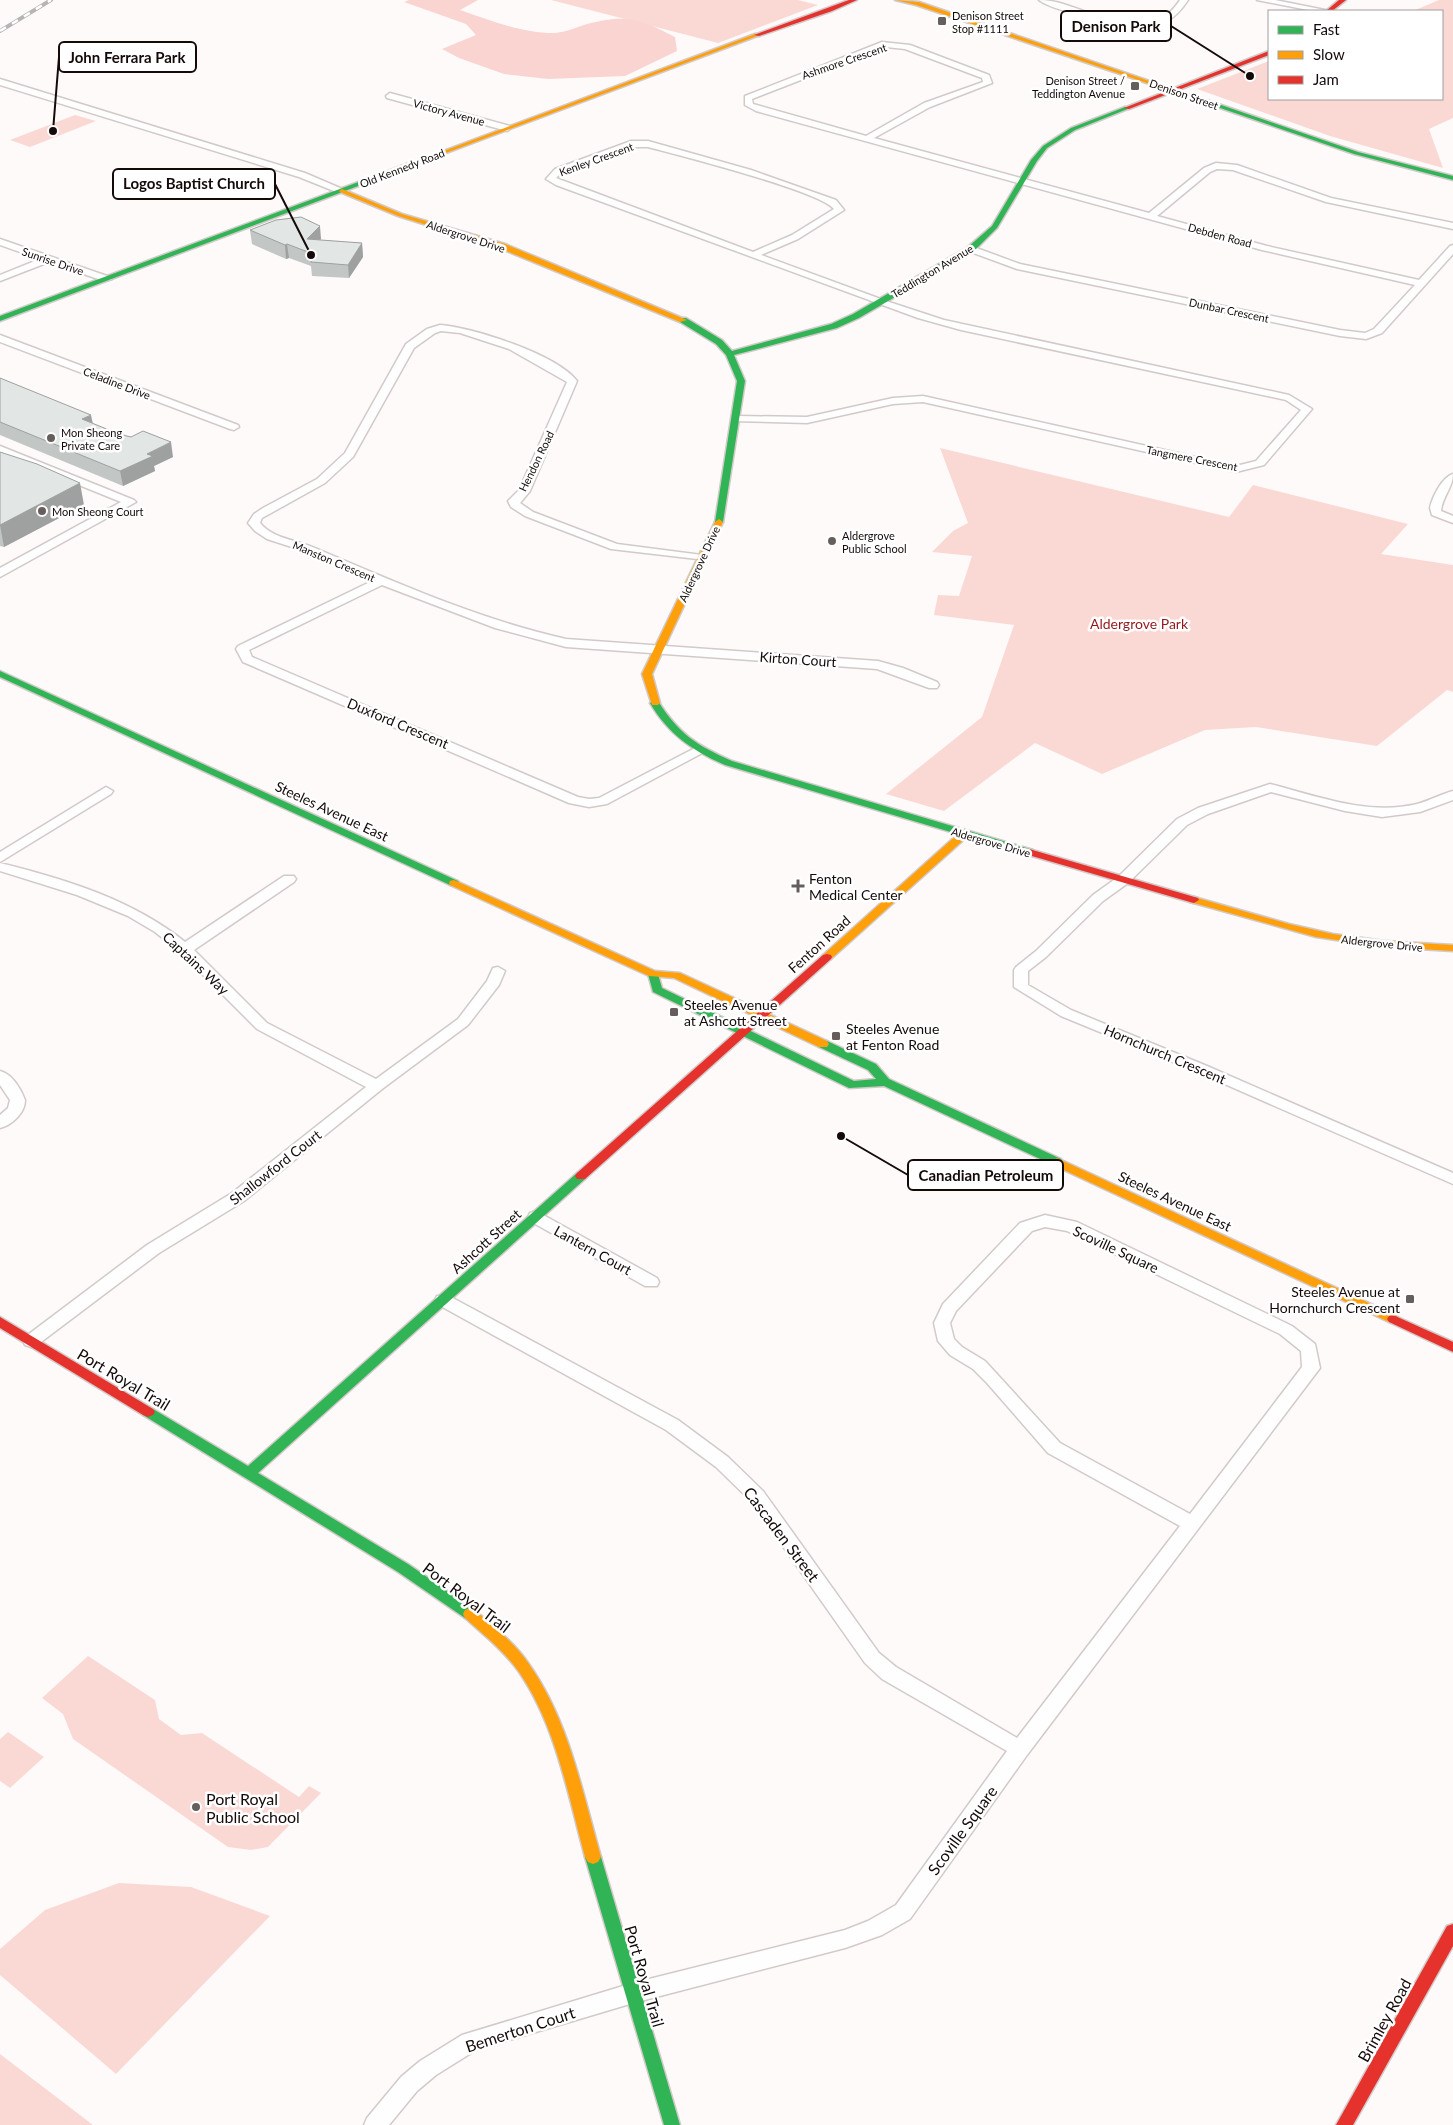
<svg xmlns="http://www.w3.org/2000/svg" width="1453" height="2125" viewBox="0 0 1453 2125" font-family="Lato,sans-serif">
	<rect width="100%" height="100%" fill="#fefaf9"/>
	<!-- green -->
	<path fill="#fad9d5" d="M551,0H798L818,5L718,43Z
		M1439,0H1453V118L1429,129L1443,168L1330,136L1197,89L1269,61V99H1442V11H1413Z
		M75,115L96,121L30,147L10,140Z
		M940,448L1229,517L1253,485L1408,524L1381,554L1453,565V692L1447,690L1377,746L1256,727L1205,730L1102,774L1035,743L944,811L886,794L982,717L1014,625L934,615L938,595L959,596L972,556L932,552L953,531L968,523Z
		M88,1656L155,1700L159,1719L181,1735L202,1733L299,1797L309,1786L321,1793L268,1847L251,1850L228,1847L73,1739L63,1714L42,1698Z
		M8,1732L44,1757L10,1788L0,1781V1739Z
		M119,1883L191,1887L270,1916L116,2074L0,1975V1949L45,1910Z
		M0,2054L93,2125H0Z"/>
	<!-- forest -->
	<path fill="#f9d4d0" d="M409,0H478L460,10C489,20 522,33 553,33C564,33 577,27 587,24C628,14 638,18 675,37L677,51L625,76L548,79L504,74L459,58L442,49L476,35L466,24L404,2Z"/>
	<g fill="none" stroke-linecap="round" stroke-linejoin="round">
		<defs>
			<path id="street" d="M1039,0C1086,0 1142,57 1180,0H1188C1159,45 1116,29 1074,14C1064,10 1048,7 1039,0Z
				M1257,0H1275L1330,11H1313Z
				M882,42L910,45L989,75L992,83L930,107L874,138L1149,213L1204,168L1216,163L1237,165L1331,198L1453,223V229L1326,202L1233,170L1217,169L1210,172L1157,216L1267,246L1419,280L1450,246L1453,245V254L1382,333L1366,339L1340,336L1017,269L968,251V247L971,246L1020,264L1340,330L1365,333L1374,329L1415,285L1262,250L756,111L745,105V96ZM886,47L905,49L982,78L983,82L924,103L866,136L753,104L752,99Z
				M0,79L305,173L347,191L339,193L299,177L0,85Z
				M390,93L510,126L511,128L507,131L387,98L386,96Z
				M631,141H648L751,170L836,200L844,210L798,239L761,255L886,301L944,320L1289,395L1312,409L1264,465L1236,472L923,402L893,404L807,423L732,421V417L736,416L807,417L893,398L923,396L1236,466L1256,461L1301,410L1286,400L961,330L918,318L556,185L546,179L555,169ZM632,147H648C678,155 820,191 834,209L792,235L753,252L556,178L561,173Z
				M0,239L110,277L112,279L104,281L49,262L0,281V275L40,259L0,245Z
				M440,325C474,328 556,354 577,381L530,491L520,503L533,512L617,544L702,555L706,556V560L611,549L525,516L511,507L508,501L519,490L567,382L509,349L460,333L441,331L435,333L414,348L353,457L325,483L262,518L260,523C273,539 297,540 315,548C397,583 478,619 566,639L878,661L903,668L937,682L939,685L937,688H929L877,669L566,647L495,628L382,585L249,650L252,657L578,797L589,799L599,798L695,748H705L706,751L607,804L589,807L569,803L243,662L236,649L238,646L372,581L304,551L267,539L255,531L248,523L254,514L263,508L317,479L345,453L406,344L427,329Z
				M0,335L238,425L239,427L234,430L230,429L0,342Z
				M0,446L134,500L136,502L0,577V568L121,502L0,453Z
				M1453,474C1453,488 1442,497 1441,511L1453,516V523L1432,515L1430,508C1432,498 1442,477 1453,474Z
				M1270,784C1317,796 1368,816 1417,804C1429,801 1441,794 1453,791V800L1420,812L1382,817L1345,811L1271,792L1208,814L1187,825L1128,883L1103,901L1046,957L1028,971V985L1071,1010L1207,1066L1453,1173V1184L1197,1072L1061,1016L1014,987V970L1016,967L1036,951L1093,895L1118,877L1177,819L1198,808Z
				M106,787L113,791L111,794L0,862V852Z
				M0,863C65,879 133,900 185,942L284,876H294L296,879L294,882L194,950L267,1023L376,1079L458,1019L487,981L493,968L498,967L505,971L499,985L468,1025L382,1089L244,1201L159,1253L37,1345L31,1347L25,1345L23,1341L25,1337L147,1245L232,1193L366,1087L257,1029L180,952L155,932L128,916L77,895L0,871Z
				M0,1071C12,1074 21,1089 25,1100C25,1113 12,1125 0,1128V1115L8,1108L10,1100L0,1085Z
				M536,1211L657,1278L659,1282L657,1286H645L530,1221L528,1217L530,1213Z
				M1045,1215L1077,1222L1292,1326L1315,1344L1320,1368L1027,1755L910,1919L882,1935L845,1948L633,2003L476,2050L436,2075L417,2091L389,2125H364L367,2118L401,2077L420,2061L462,2035L633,1983L845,1930L868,1921L896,1905L1007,1751L882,1679L865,1663L751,1501L716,1467L666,1430L437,1304L435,1300L437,1296H449L678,1420L728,1457L763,1491L879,1653L896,1667L1017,1738L1180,1526L1048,1453L987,1383L973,1369L950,1355L938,1341L934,1323L943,1304L1020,1223ZM1045,1227L1067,1231L1280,1334L1301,1351L1302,1367L1190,1514L1060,1443L985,1361L962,1347L954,1339L950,1323L956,1311L1032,1231Z"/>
			<path id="fast" d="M1194,97H1198L1358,152L1453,176V180L1354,154L1194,99Z
				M1125,107L1130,108L1075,130L1047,148L1037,161L997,228L974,251L859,318L837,328L734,355L745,381L723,522L719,525L716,524L715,522L737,381L726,355L716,344L680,322V318H686L722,340L732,351L831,324L853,314L968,247L992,226L1031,160L1043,146L1071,128Z
				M412,162L414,163V165L0,321V316Z
				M0,671L458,881L459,883L454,886L450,885L0,677Z
				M655,700L658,701C679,734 696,745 732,761L1033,850L1034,852L1033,854H1025L725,765C693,751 668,734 650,703Z
				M653,971L658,974L662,988L854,1081L876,1079L868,1070L819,1047L817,1044L819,1041H827L876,1064L889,1079L1061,1159L1063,1162L1057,1166L1053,1165L884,1086L849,1088L653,992L648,974Z
				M581,1172L585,1173L587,1176L585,1179L258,1473L408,1564L475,1610L477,1614L475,1618L470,1620L465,1618L398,1572L143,1415L141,1412L143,1409L148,1407L153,1409L248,1466L577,1173Z
				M593,1850L598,1852L601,1857L680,2125H664L585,1857L588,1852Z"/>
			<path id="slow" d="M895,0L919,2L1199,98L1194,99L916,5Z
				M755,34L760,35L414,165L409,164Z
				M342,189L402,214L505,244L687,320L680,322L499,248L398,216L340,192L339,191Z
				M719,519L723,522L652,674L660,703L658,705H652L642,674L715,522Z
				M964,831L968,832L969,834L968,836L831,959H823L822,957L823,955L960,832Z
				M454,880L655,971L680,973L827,1041L829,1044L827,1047H819L674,978L649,976L450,885L449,883L450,881Z
				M1194,897L1289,924L1333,934L1384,941L1453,945V951L1384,947L1316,937L1190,902L1189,900L1190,898Z
				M1057,1158L1397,1316L1399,1319L1397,1322H1389L1053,1165L1051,1162Z
				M470,1608L475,1610C494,1627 515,1643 529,1664C569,1721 582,1791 601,1857L598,1862L593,1864L588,1862L585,1857C568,1795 556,1726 519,1672C504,1651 484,1635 465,1618L463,1614L465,1610Z"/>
			<path id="jam" d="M849,0H857L832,11L759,36L754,35Z
				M1339,0H1346L1332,11H1326Z
				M1269,51V55L1129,109L1124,108Z
				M1029,849L1198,898L1199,900L1194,903L1190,902L1025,854L1024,852L1025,850Z
				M827,954L831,955L832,957L831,959L585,1179H577L575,1176L577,1173L823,955Z
				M1393,1315L1453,1342V1352L1389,1322L1387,1319L1389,1316Z
				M0,1317L153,1409L155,1412L153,1415L148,1417L143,1415L0,1328Z
				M1453,1924V1946L1353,2125H1336L1447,1926Z"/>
		</defs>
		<!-- street casing -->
		<use href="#street" stroke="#d2cac9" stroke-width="3"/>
		<!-- fast casing -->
		<use href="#fast" stroke="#d2cac9" stroke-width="3"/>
		<!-- slow casing -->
		<use href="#slow" stroke="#d2cac9" stroke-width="3"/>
		<!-- jam casing -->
		<use href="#jam" stroke="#d2cac9" stroke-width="3"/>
		<!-- street -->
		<use href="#street" fill="#fffefe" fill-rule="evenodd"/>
		<!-- fast -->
		<use href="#fast" fill="#30b455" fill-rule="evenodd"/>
		<!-- slow -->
		<use href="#slow" fill="#ff9f0a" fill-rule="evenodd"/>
		<!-- jam -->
		<use href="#jam" fill="#e5322d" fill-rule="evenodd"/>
		<defs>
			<path id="rail" d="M0,31L51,0"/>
		</defs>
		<!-- rail casing -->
		<use href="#rail" stroke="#b6b4b4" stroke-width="4"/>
		<!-- rail -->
		<use href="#rail" stroke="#fff" stroke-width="2.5" stroke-dasharray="7" stroke-linecap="butt"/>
	</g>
	<!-- wall -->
	<path fill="#c2c6c4" d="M250,230L321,239L320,240L362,243L363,257L349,278L312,276L311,266L289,258L286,259L252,244Z
		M0,378L93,424L173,457L154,466L155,471L123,486L0,435Z
		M0,452L84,505L4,547L0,546Z"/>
	<!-- shaded-wall -->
	<path fill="#9ea1a0" d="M320,226L321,239L308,253L307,239Z
		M362,243L363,257L349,278L348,265Z
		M287,244L289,258L286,259L285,245Z
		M91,415L94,429L82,419Z
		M171,442L173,457L154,466L155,471L123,486L120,471L147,454Z
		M80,483L84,505L4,547L0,525Z"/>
	<!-- building -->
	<path fill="#e2e6e4" stroke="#9ea1a0" d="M301,217L320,226L307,239L362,243L348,265L311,262L316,255L287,244L285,245L250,230L276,220Z
		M0,378L91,415L82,419L119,434L131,437L143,431L171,442L147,454L153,456L120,471L0,422Z
		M0,452L37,464L80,483L0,525Z"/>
	<!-- markers -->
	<g fill="#665e5d" stroke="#fff" stroke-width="2">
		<rect x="937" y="16" width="10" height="10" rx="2.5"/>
		<rect x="1130" y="81" width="10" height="10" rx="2.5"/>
		<circle cx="51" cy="438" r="5"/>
		<circle cx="42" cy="511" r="5"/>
		<circle cx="832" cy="541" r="5"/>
		<path d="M795.5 878.5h5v5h5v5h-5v5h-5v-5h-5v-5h5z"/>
		<rect x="669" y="1007" width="10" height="10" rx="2.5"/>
		<rect x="831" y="1031" width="10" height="10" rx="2.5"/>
		<rect x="1405" y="1294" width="10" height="10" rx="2.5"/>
		<circle cx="196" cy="1807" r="5"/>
	</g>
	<g text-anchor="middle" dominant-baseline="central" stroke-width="5" stroke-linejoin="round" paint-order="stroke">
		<!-- far-poi labels -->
		<g font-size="11" fill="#140a09" stroke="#fff" text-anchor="start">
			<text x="952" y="15">Denison Street<tspan x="952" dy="13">Stop #1111</tspan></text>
			<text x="1125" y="80" text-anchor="end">Denison Street /<tspan x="1125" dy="13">Teddington Avenue</tspan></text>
			<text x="61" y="432">Mon Sheong<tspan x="61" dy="13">Private Care</tspan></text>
			<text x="52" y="511">Mon Sheong Court</text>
			<text x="842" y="535">Aldergrove<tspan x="842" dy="13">Public School</tspan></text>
		</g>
		<!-- far-street labels -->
		<g font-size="11" fill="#140a09" stroke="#fff">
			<text transform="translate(844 61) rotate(-19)">Ashmore Crescent</text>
			<text transform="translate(1184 94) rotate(19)">Denison Street</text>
			<text transform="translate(449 112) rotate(15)">Victory Avenue</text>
			<text transform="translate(596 159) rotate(-20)">Kenley Crescent</text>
			<text transform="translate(402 168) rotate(-21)">Old Kennedy Road</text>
			<text transform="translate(1220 235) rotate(15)">Debden Road</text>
			<text transform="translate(466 236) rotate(18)">Aldergrove Drive</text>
			<text transform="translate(53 261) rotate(19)">Sunrise Drive</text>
			<text transform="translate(932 271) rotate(-31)">Teddington Avenue</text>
			<text transform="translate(1229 310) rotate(12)">Dunbar Crescent</text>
			<text transform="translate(117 383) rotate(21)">Celadine Drive</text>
			<text transform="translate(1192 458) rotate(11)">Tangmere Crescent</text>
			<text transform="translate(536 461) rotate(-64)">Hendon Road</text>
			<text transform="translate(334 561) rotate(23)">Manston Crescent</text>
			<text transform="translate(699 564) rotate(-65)">Aldergrove Drive</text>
			<text transform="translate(991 842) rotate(16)">Aldergrove Drive</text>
			<text transform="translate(1382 943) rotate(6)">Aldergrove Drive</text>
		</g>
		<!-- park labels -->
		<g font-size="14" fill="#93181c" stroke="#fff">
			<text x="1139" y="623">Aldergrove Park</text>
		</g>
		<!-- street labels -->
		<g font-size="14" fill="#140a09" stroke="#fff">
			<text transform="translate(798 659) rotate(4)">Kirton Court</text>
			<text transform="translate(398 723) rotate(23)">Duxford Crescent</text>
			<text transform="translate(332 811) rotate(25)">Steeles Avenue East</text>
			<text transform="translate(819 944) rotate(-42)">Fenton Road</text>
			<text transform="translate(196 963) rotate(43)">Captains Way</text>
			<text transform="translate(1165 1054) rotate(23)">Hornchurch Crescent</text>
			<text transform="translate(275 1167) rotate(-38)">Shallowford Court</text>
			<text transform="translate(1175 1201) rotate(25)">Steeles Avenue East</text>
			<text transform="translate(486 1241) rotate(-42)">Ashcott Street</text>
			<text transform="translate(1116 1249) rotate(25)">Scoville Square</text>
			<text transform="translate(593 1250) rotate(29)">Lantern Court</text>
		</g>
		<!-- poi labels -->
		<g font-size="14" fill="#140a09" stroke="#fff" text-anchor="start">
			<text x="809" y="878">Fenton<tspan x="809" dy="16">Medical Center</tspan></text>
			<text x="684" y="1004">Steeles Avenue<tspan x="684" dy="16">at Ashcott Street</tspan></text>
			<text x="846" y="1028">Steeles Avenue<tspan x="846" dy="16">at Fenton Road</tspan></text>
			<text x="1400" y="1291" text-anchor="end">Steeles Avenue at<tspan x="1400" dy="16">Hornchurch Crescent</tspan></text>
		</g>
		<!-- near-street labels -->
		<g font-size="16" fill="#140a09" stroke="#fff">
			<text transform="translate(124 1379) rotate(31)">Port Royal Trail</text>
			<text transform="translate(782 1534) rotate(53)">Cascaden Street</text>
			<text transform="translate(467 1597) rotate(37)">Port Royal Trail</text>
			<text transform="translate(962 1830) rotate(-54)">Scoville Square</text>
			<text transform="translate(645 1976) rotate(74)">Port Royal Trail</text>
			<text transform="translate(1384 2020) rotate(-61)">Brimley Road</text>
			<text transform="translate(520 2029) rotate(-18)">Bemerton Court</text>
		</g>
		<!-- near-poi labels -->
		<g font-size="16" fill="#140a09" stroke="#fff" text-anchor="start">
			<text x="206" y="1798">Port Royal<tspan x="206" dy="18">Public School</tspan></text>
		</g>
	</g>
	<!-- callouts -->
	<path fill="none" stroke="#140a09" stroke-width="2" d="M1250 76L1171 26M53 131L59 57M311 255L275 184M841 1136L908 1175"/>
	<g fill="#140a09" stroke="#fff" stroke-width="2">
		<circle cx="1250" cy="76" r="5"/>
		<circle cx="53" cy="131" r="5"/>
		<circle cx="311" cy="255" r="5"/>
		<circle cx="841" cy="1136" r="5"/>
	</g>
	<g fill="#fff" stroke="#140a09" stroke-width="2">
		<rect x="1061" y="11" width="110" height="30" rx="5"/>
		<rect x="59" y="42" width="137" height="30" rx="5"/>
		<rect x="113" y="169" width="162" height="30" rx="5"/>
		<rect x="908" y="1160" width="155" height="30" rx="5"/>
	</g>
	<g font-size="15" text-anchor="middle" font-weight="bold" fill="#140a09">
		<text x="1116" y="32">Denison Park</text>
		<text x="127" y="63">John Ferrara Park</text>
		<text x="194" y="189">Logos Baptist Church</text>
		<text x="986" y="1181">Canadian Petroleum</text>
	</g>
	<!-- legend -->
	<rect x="1268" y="10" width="175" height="90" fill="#ffffff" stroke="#a19d9d"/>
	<rect x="1278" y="26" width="25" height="8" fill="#30b455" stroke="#a19d9d"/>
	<text x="1313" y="35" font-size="15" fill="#140a09">Fast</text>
	<rect x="1278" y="51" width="25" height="8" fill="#ff9f0a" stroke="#a19d9d"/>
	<text x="1313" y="60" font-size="15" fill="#140a09">Slow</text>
	<rect x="1278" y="76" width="25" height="8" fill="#e5322d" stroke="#a19d9d"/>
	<text x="1313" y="85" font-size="15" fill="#140a09">Jam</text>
</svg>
